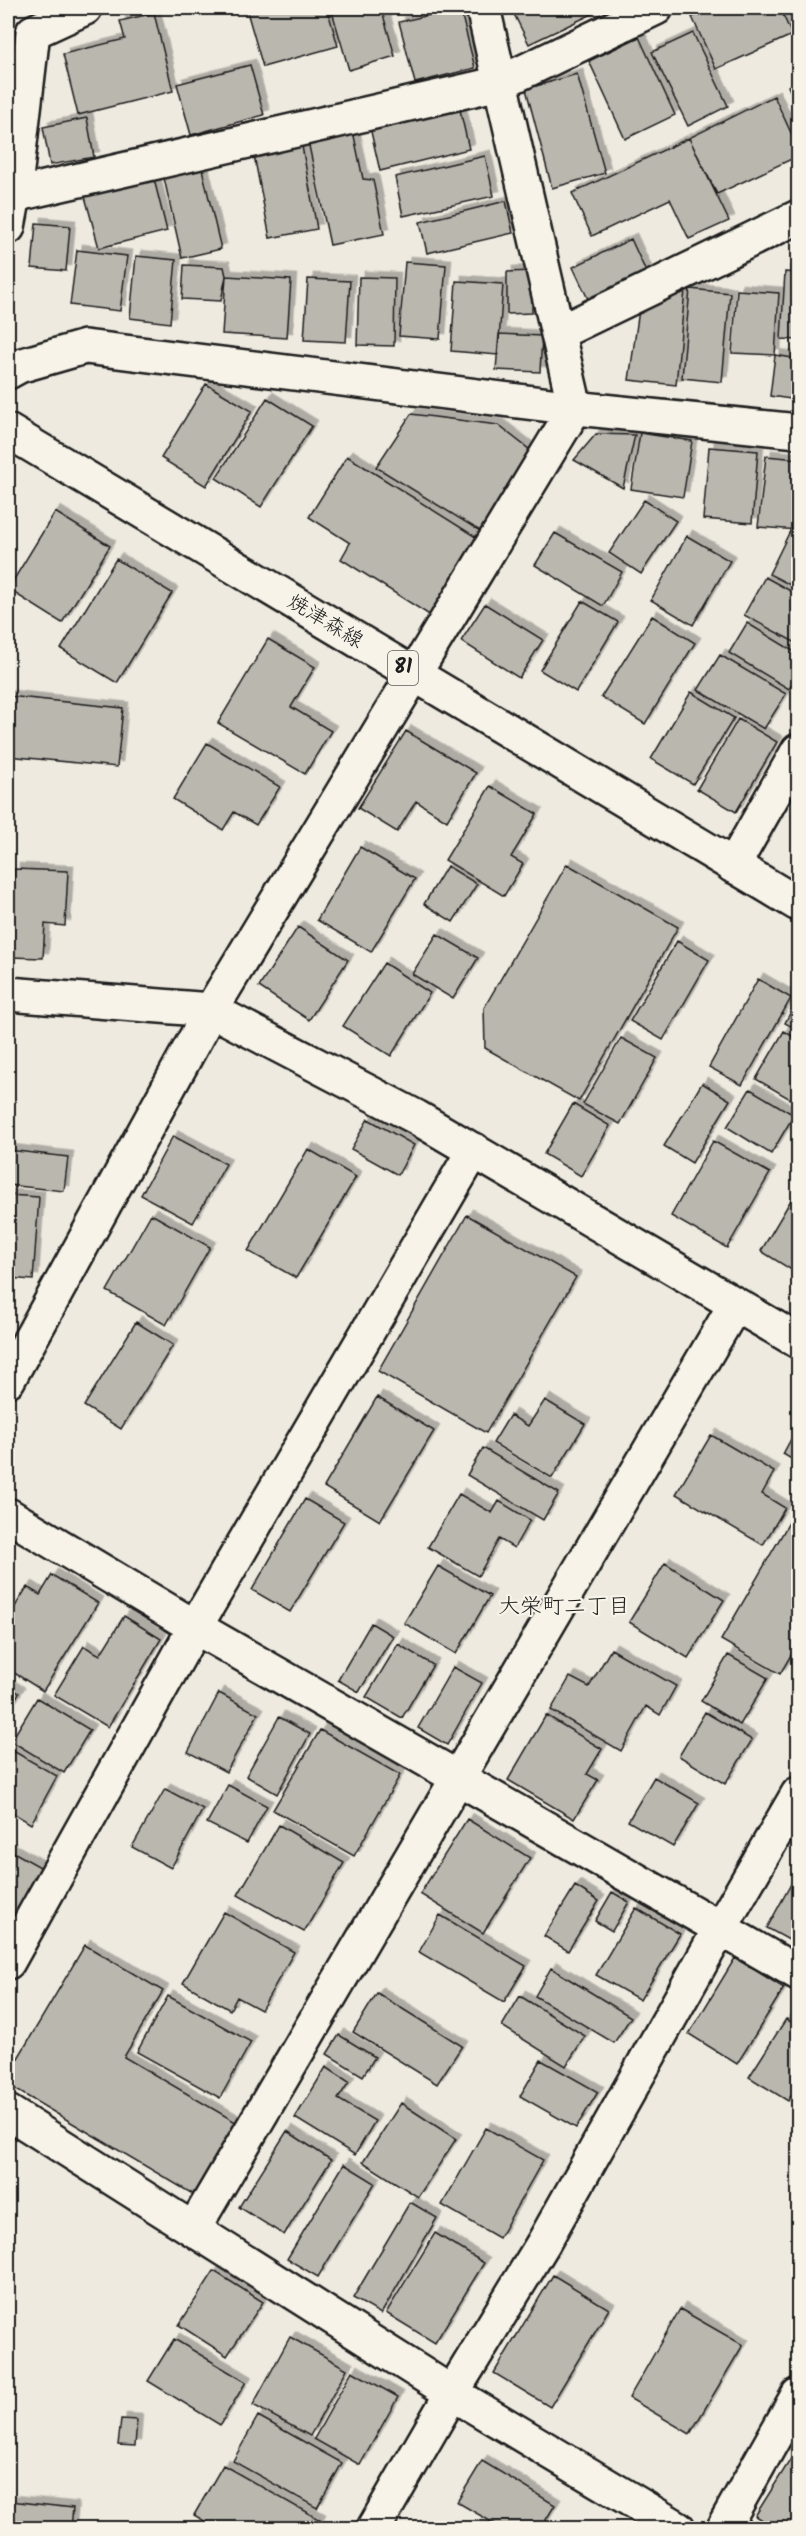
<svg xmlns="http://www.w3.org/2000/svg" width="806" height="2536" viewBox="0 0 806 2536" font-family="Kalam,'Klee One',sans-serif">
	<defs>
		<filter id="shadow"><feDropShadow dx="5.5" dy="-5.5" stdDeviation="0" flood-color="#0004"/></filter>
	</defs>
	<rect width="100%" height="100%" fill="#eeeae0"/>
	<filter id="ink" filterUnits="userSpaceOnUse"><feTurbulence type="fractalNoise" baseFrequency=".0167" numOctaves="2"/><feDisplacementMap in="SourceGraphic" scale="12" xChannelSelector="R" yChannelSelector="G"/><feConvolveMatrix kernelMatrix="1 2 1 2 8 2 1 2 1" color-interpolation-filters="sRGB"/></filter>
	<g filter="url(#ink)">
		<!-- building -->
		<path fill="#bab7af" stroke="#1c1c1c" stroke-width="1.5" filter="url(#shadow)" d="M246,8H327L338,46L263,67Z
			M331,8H381L395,56L349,70Z
			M460,8L475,68L415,83L399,22Z
			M511,8H605L529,44Z
			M713,8H780L792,35L716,69L692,17Z
			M154,13L173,91L78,115L63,54L125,39L120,21Z
			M693,33L728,106L688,126L652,52Z
			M639,37L675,115L625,139L589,61Z
			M250,65L264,115L191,135L177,84Z
			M577,74L605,173L552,188L526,89Z
			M798,81V109L788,86Z
			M774,96L798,148V156L717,194L689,138Z
			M458,101L469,149L380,171L369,123Z
			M87,118L94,157L50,165L43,127Z
			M353,131L363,179L373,180L384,234L330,245L308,141Z
			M689,138L729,221L689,239L670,199L592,236L572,193Z
			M302,146L317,229L270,238L254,155Z
			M485,156L494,196L403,216L395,177Z
			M202,169L221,249L182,258L164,178Z
			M153,175L167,231L99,248L84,193Z
			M506,201L513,233L427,253L420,222Z
			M36,223L70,226L66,271L32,268Z
			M631,239L647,274L589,301L573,267Z
			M77,250L127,256L120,311L70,305Z
			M136,256L176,260L170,323L130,318Z
			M405,262L446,265L440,339L399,336Z
			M184,265L224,267L226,276L221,301L182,299Z
			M532,271V313L507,314V272Z
			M785,272L798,273V340L781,339Z
			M226,276L291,280L287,338L222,334Z
			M359,277L395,278L394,346L357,345Z
			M308,279L350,281L346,342L304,340Z
			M456,281L503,284L498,355L451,351Z
			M690,289L730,293L722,382L682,378Z
			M685,290L676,385L629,380L639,310Z
			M737,290L779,293L775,355L732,353Z
			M499,334L542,336L540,372L496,370Z
			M775,355L798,359V400L770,396Z
			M206,384L252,411L206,486L161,458Z
			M267,398L312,426L261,507L216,478Z
			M411,414L498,425L530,450L480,531L376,467Z
			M640,433L692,441L683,497L631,489Z
			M596,434L635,435L623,488L574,460Z
			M709,447L758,451L752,523L703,519Z
			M347,456L479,539L431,616L341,559L350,543L309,517Z
			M766,456L798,459V530L758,527Z
			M644,500L676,521L641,574L609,553Z
			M55,512L110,546L62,623L8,589Z
			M791,529L798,533V589L769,574Z
			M555,533L622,572L603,606L535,565Z
			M687,536L730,561L693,625L651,600Z
			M116,559L172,593L117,683L61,649Z
			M765,577L798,595V644L744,615Z
			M582,601L618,622L576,692L540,670Z
			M485,604L543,640L519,678L461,641Z
			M652,616L695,643L645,724L601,697Z
			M747,623L798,654V673L789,689L729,653Z
			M268,639L315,667L291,707L331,731L305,774L218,723Z
			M720,655L786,694L764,729L698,690Z
			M691,692L734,718L693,784L651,759Z
			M8,696L123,708L117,767L8,756Z
			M738,719L777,742L736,812L697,789Z
			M406,731L476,773L447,821L416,801L397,832L358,808Z
			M207,743L280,787L256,825L234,812L223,830L173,799Z
			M490,786L537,814L511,857L523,864L504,896L445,860Z
			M360,847L415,879L371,952L317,920Z
			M567,864L678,927L579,1101L485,1048L484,1008Z
			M447,866L477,884L453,922L424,904Z
			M14,869L68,871L65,926L45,924L43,958L9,957Z
			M298,927L348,960L309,1020L259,987Z
			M437,934L478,958L453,999L412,974Z
			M677,941L709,960L663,1040L630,1021Z
			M384,963L430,993L391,1056L343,1026Z
			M758,979L791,998L742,1085L709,1067Z
			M798,998V1030L785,1023Z
			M784,1031L798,1040L797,1103L756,1079Z
			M621,1038L657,1058L620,1124L583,1104Z
			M702,1083L730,1100L692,1163L664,1146Z
			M750,1089L794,1115L771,1154L727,1127Z
			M573,1104L610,1126L581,1176L544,1154Z
			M368,1119L414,1145L398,1175L351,1149Z
			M173,1136L226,1164L193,1223L141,1195Z
			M713,1141L770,1173L727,1248L671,1216Z
			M308,1149L356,1177L296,1278L248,1251Z
			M8,1150L68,1157L64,1191L8,1185Z
			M798,1188V1274L761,1251Z
			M8,1195L39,1197L33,1280L8,1278Z
			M151,1214L210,1247L166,1325L107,1291Z
			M467,1215L576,1277L486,1433L378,1371Z
			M136,1322L173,1345L121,1429L84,1406Z
			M377,1397L434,1431L380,1521L324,1487Z
			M545,1400L585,1424L552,1478L493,1443L510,1415L528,1426Z
			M798,1426V1463L783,1454Z
			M711,1435L774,1472L762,1494L785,1508L763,1545L676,1494Z
			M483,1448L559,1493L543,1520L467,1475Z
			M459,1494L492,1513L499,1501L530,1520L514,1548L499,1539L478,1576L428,1547Z
			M305,1499L344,1522L290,1612L252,1590Z
			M798,1507V1643L780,1674L721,1640Z
			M665,1563L724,1600L688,1658L629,1622Z
			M438,1566L490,1596L456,1654L404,1623Z
			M52,1575L98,1603L43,1691L8,1669V1618L27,1587L40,1595Z
			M124,1616L161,1639L108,1727L54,1695L84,1646L100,1655Z
			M371,1623L393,1636L359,1692L338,1680Z
			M398,1644L433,1665L402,1718L366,1697Z
			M611,1649L676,1686L660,1715L646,1706L621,1751L551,1710L570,1677L589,1687Z
			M728,1655L768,1678L740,1725L701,1701Z
			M453,1667L482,1683L447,1745L418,1728Z
			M8,1686L19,1693L8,1711Z
			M219,1693L258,1714L226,1772L188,1752Z
			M37,1698L90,1730L64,1773L11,1741Z
			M705,1712L752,1740L725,1784L679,1756Z
			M546,1715L602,1749L587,1774L598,1780L574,1819L508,1780Z
			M279,1717L310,1734L277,1794L246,1776Z
			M320,1730L400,1775L354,1856L273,1810Z
			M8,1748L57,1776L31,1824L8,1810Z
			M654,1777L699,1803L673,1847L628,1821Z
			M228,1785L267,1806L247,1843L207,1823Z
			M165,1789L203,1809L171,1868L132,1847Z
			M467,1819L530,1858L483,1933L420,1894Z
			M279,1825L344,1863L304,1932L238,1895Z
			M8,1849L42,1868L8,1927Z
			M797,1873H798V1945L767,1928Z
			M575,1886L599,1901L568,1951L544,1936Z
			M612,1892L629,1902L612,1931L595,1921Z
			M636,1908L680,1934L640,2000L596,1975Z
			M224,1912L294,1952L261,2010L237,1997L230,2010L183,1983Z
			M440,1915L526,1966L504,2002L419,1952Z
			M85,1945L163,1991L124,2057L239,2124L196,2196L8,2085V2075Z
			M735,1958L784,1988L737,2064L689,2034Z
			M551,1968L631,2017L614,2043L535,1996Z
			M377,1993L462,2046L437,2084L353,2032Z
			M168,1996L251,2042L220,2098L137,2052Z
			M520,1996L585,2036L566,2066L502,2026Z
			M786,2019L798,2026V2084L788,2101L749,2077Z
			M339,2035L375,2057L363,2076L327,2054Z
			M541,2060L598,2092L576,2128L520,2096Z
			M326,2067L349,2082L338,2099L375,2121L355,2155L295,2118Z
			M401,2103L456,2139L418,2197L363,2162Z
			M486,2128L543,2160L499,2238L442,2205Z
			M287,2131L331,2160L284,2235L239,2207Z
			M344,2164L375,2183L318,2277L287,2259Z
			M410,2202L437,2218L381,2314L353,2298Z
			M435,2233L484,2263L435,2343L386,2313Z
			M214,2271L263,2302L227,2356L179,2325Z
			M553,2275L609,2309L550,2407L494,2373Z
			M680,2309L743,2345L690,2434L629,2398Z
			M290,2337L347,2369L310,2436L253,2405Z
			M174,2339L246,2382L220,2425L148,2381Z
			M352,2371L398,2397L360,2465L314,2439Z
			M258,2416L342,2463L317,2508L233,2461Z
			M121,2419L137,2420L135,2446L118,2445Z
			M792,2457L798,2461V2528H775L755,2516Z
			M482,2461L555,2505L541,2528H502L457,2502Z
			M223,2465L320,2520L315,2528H216L194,2515Z
			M10,2501L73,2508L71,2528H8Z"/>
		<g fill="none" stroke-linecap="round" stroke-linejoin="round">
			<defs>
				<path id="minor" d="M14,195L500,83L656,8
					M8,227L14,195L33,32L85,8
					M558,333L798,217
					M733,866L798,751
					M8,994L211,1010L416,1117L798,1341
					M8,1380L211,1010L575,408L483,8
					M8,1515L195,1627L798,1973
					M8,1962L195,1627L474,1150
					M8,2112L452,2393L678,2528
					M194,2228L735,1305
					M374,2528L452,2393L544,2242L721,1927L798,1794
					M723,2528L798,2395"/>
				<path id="tertiary" d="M8,372L19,366L85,347L575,408L798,431"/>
				<path id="primary" d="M8,431L798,904"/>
			</defs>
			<!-- minor casing -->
			<use href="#minor" stroke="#1c1c1c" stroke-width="38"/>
			<!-- tertiary casing -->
			<use href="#tertiary" stroke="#1c1c1c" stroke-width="38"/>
			<!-- primary casing -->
			<use href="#primary" stroke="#1c1c1c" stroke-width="38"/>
			<!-- minor -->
			<use href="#minor" stroke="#f7f3e8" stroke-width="33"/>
			<!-- tertiary -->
			<use href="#tertiary" stroke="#f7f3e8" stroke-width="33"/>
			<!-- primary -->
			<use href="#primary" stroke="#f7f3e8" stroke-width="33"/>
		</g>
	</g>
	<g text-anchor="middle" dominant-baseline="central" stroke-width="4.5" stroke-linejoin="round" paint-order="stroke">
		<!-- shield labels -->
		<rect fill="#f7f3e8" stroke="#5e5c59" stroke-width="1.5" x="388" y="651" width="30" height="34" rx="4.5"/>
		<g font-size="20" font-weight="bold" fill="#1c1c1c">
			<text x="403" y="668">81</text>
		</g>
		<!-- street labels -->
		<g font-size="21" fill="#1c1c1c" stroke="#f7f3e8">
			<text transform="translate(325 622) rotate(31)">焼津森線</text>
		</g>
		<!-- neighbourhood labels -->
		<g font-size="22" fill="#1c1c1c" stroke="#f7f3e8">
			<text x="564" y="1607">大栄町二丁目</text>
		</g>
	</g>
	<!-- margin -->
	<rect width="806" height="2536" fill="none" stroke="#f7f3e8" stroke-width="30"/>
	<rect x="15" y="15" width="776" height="2506" fill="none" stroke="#1c1c1c" stroke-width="2" filter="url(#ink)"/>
</svg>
